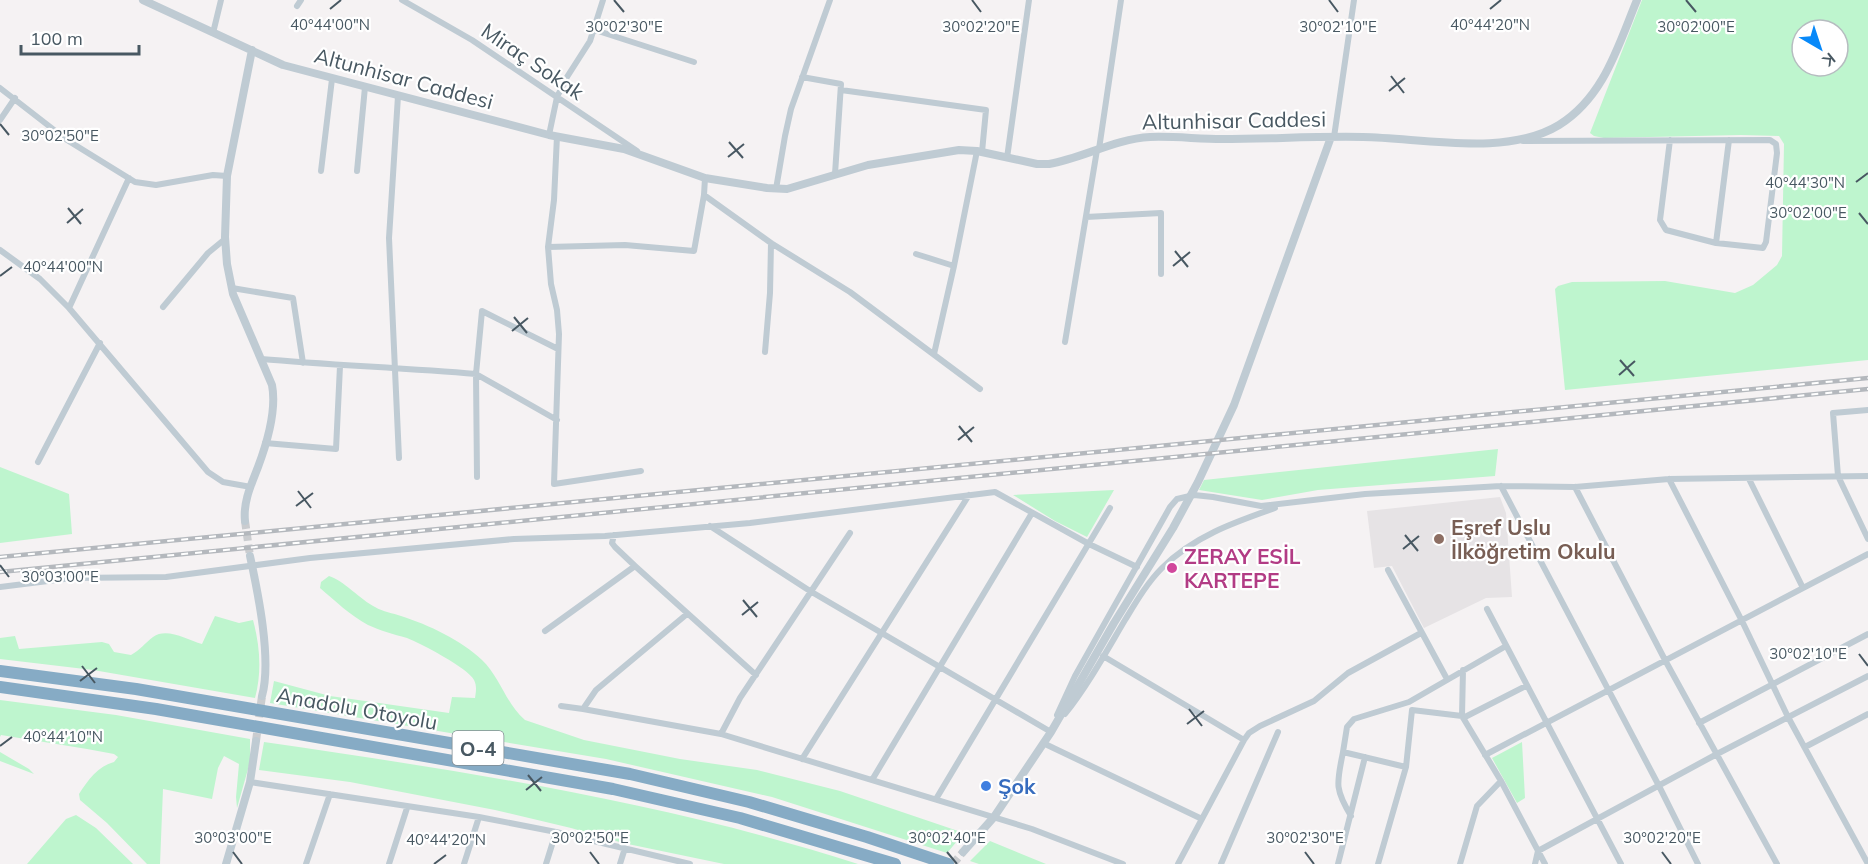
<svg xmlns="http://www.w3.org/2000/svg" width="1868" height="864" viewBox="0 0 1868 864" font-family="Mulish,sans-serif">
	<rect width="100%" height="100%" fill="#f5f2f3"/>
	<!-- education -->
	<path fill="#e6e3e5" d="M1500,497L1506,513L1512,597L1486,598L1424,628L1392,566L1374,568L1367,511Z"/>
	<!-- green -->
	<path fill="#bef5ce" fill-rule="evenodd" d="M1642,0H1868V360L1565,390L1555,289L1558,286L1572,282L1665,281L1735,293L1753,285L1777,265L1782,256L1784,144L1779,136L1741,135L1604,138L1594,136L1590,133ZM1802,30H1838V66H1802Z
		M1498,449L1495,476L1318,490L1262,500L1199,490L1204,480Z
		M0,467L69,494L72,534L0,543Z
		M1114,490L1087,537L1055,521L1013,495Z
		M329,576C343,580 361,600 375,607C383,612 393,613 401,616C429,625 461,640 482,660C500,677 506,704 525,720L584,740L680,759L757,770L840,791L964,833L947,853L772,797L606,759L270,703L274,681L330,696L449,713L452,697L475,698C476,691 477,686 474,680C468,668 420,643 407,638C393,634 381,631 368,625C351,616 334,600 320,588L321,582Z
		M215,616L239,623L253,620C260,646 262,672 255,698L93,670L0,659V638L15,636L19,649L102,642L109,644L114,652L131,655C140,650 145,643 153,637C167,627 187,640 202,644Z
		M0,700L116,715L250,739V762L237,808L236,797L239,764L224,756L218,768L212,799L163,789L160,864H147L107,823L80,800L79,794C88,780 98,766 114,762L118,757L114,754L87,749L1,735L0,737Z
		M264,742C463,771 666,802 858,864H724L623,843L571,828L495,810L350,782L259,770Z
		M1522,742L1525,798L1517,803L1492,758Z
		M0,752L29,769L34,774L0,761Z
		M76,815L96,828L133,864H27L66,819Z
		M990,841L1046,864H979L970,861Z"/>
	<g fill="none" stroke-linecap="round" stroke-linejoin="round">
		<!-- tertiary-tunnel -->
		<path stroke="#cacccf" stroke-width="8" stroke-dasharray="8 4" stroke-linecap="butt" d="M245,521L250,556
			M256,741L262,696
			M953,864L963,852"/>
		<!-- minor -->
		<path stroke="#bfcbd3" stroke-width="6" d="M402,0L472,40L637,151
			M297,6L301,0
			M595,30L694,62
			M213,33L221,0
			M802,77L841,84L835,174
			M0,88L67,140L135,182L156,185L213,175L227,176
			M841,90L986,110L982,152
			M398,96L389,238L399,458
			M0,120L15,98
			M549,135L557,97L567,77L590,41L603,0
			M557,136L554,200L548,247L551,284L557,310L559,334L554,484L641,471
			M1334,137L1354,0
			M1523,141L1770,140L1776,144L1777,153L1766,242L1763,248L1716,243L1666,230L1660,220L1670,140
			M1099,149L1121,0
			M1007,158L1029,0
			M321,171L332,79
			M357,171L365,87
			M705,178L704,195L771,243L850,292L980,389
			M776,189L785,136L791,109L830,0
			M1086,217L1161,213V274
			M1716,243L1729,140
			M548,247L625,245L694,251L704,195
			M0,250L40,279L69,308L208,472L223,482L251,487
			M916,254L954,266
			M232,288L293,298L303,363
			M163,307L208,253L225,239
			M69,308L129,178
			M1065,342L1097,150
			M765,352L770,293L771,243
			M934,354L954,266L977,151
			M261,359C332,365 404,368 476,374L477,477
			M1868,410L1833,413L1838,476L1868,539
			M557,420L476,374L482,311L558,349
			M265,443L336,449L340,366
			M38,462L100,343
			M1669,479L1742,621L1788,717L1868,864
			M1749,479L1803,588
			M1501,486L1659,786L1698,864
			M1575,487L1665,660L1777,864
			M710,526L810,591L1051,732
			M850,533L740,698L721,734L1032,829L1123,864
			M614,535L612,543L615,547L635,566
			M1388,570L1447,679
			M0,587L72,578L166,577L310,558L514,539L605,536L750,523L995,492L1089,544L1137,567
			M1487,609L1621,864
			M687,614L596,690L583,709L721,734
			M545,631L635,566L756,675
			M1103,656L1244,740L1178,864
			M561,706L583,709
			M1065,714C1088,685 1106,652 1125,620C1136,602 1147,583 1162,568C1194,536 1235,522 1275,508
			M1057,715L1075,676L1170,507L1177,499L1194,495L1213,497L1261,506L1365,494L1501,486L1575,487L1669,479L1868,476
			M1462,716L1463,670
			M1463,718L1526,686
			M1699,723L1868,634
			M1244,740L1249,733L1260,726L1314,701L1348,673L1421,633
			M1043,743L1202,819
			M1805,747L1868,714
			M1343,752L1347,727L1354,719L1409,702L1506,646
			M1485,755L1868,554
			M802,759L969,495
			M872,780L1032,513
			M250,782L479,817L556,832L690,864
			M936,799L1110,508
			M1351,816C1334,788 1337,783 1343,752L1406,767
			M306,864L330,794
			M389,864L407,808
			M464,864L479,817
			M546,864L556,832
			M620,864L625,848
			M1221,864L1278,732
			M1338,864L1365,757
			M1378,864L1406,767L1412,710L1462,716L1501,781L1545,864
			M1460,864L1477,806L1501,781
			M1535,864L1538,851L1717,754L1868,676"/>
		<!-- tertiary -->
		<path stroke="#bfcbd3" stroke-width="8" d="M143,0L283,65L549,135L624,149L705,178L767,188L787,189L868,165L959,150L977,151L1037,164H1049C1083,158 1115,139 1150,137C1174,136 1198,139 1222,139C1269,139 1316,136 1363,137C1422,138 1507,157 1559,125C1604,97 1618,46 1637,0
			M245,521C243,502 251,485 258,467C267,443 277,411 272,385L233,294L227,264L225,237L227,176L252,50
			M250,556C258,593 272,660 262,696
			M963,852L994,817L1051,732L1114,623L1173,528L1198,482L1234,405L1331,137
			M226,864L250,782L256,741"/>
		<!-- motorway -->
		<path stroke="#86abc5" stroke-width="12" d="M0,671L136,689L630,774L749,802L867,837L948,864
			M0,687L156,709L613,789L740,818L895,864"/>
		<defs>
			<path id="rail" d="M0,557L1868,378
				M0,572L1868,389"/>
		</defs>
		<!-- rail casing -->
		<use href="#rail" stroke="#b4b8bd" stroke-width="4.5"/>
		<!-- rail -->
		<use href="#rail" stroke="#fff" stroke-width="2" stroke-dasharray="7" stroke-linecap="butt"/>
	</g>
	<!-- ticks -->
	<path fill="none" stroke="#485862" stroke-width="2" d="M614,0L624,12M972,0L981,12M1329,0L1338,12M1686,0L1696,12M330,9L341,0M1490,9L1501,0M1391,76L1404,93M1389,91L1405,78M0,124L9,135M729,142L743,158M728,157L744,144M1856,182L1868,173M68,208L81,224M1859,213L1868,224M67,223L83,209M1175,251L1188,267M1173,266L1190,252M0,276L12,267M514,317L527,333M512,331L528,318M1620,360L1634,376M1619,375L1635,361M959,426L972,442M958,440L974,427M298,491L311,508M296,506L313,493M1405,535L1418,551M1403,549L1419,536M0,565L9,577M743,600L757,617M742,615L758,602M1859,654L1868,666M82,666L95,683M80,681L97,668M1189,709L1202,726M1187,724L1204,711M0,746L12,737M528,775L541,791M526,790L542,777M233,852L242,864M590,852L599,864M947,852L957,864M1305,852L1314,864M1662,852L1671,864M434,864L446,855"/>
	<!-- markers -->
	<circle fill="#8d6e63" stroke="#fff" stroke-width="2" cx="1439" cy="539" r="6"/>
	<circle fill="#d1479c" stroke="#fff" stroke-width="2" cx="1172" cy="568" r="6"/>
	<circle fill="#3f7fe0" stroke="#fff" stroke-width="2" cx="986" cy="786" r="6"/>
	<g text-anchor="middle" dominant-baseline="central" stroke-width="4.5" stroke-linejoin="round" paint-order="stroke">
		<!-- shield labels -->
		<rect fill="#fff" stroke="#7f8a91" stroke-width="1.5" x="452.5" y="731" width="51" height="34" rx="4.5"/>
		<g font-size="20" font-weight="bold" fill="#485862">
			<text x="478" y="748">O-4</text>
		</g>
		<!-- street labels -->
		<g font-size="21" fill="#485862" stroke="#fff">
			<text transform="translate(533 61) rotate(34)">Miraç Sokak</text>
			<text transform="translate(404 78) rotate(15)">Altunhisar Caddesi</text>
			<text transform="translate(1234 120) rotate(-1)">Altunhisar Caddesi</text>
			<text transform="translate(357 708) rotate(10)">Anadolu Otoyolu</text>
		</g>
		<!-- education labels -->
		<g font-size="21" font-weight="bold" fill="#785e54" stroke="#fff" text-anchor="start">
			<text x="1451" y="527">Eşref Uslu<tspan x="1451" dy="24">İlköğretim Okulu</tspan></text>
		</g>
		<!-- hotel labels -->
		<g font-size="21" font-weight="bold" fill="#b23c85" stroke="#fff" text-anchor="start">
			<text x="1184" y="556">ZERAY ESİL<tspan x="1184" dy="24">KARTEPE</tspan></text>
		</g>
		<!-- shop labels -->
		<g font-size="21" font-weight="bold" fill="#366cbe" stroke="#fff" text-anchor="start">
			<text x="998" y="786">Şok</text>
		</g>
	</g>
	<g font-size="15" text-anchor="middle" fill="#485862" stroke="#fff" stroke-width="4.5" stroke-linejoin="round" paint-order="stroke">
		<text x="330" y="30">40°44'00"N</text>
		<text x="1490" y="30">40°44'20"N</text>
		<text x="624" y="32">30°02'30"E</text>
		<text x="1696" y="32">30°02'00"E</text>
		<text x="981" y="32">30°02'20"E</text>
		<text x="1338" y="32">30°02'10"E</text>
		<text x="60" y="141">30°02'50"E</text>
		<text x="1805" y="188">40°44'30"N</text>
		<text x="1808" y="218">30°02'00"E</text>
		<text x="63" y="272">40°44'00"N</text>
		<text x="60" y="582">30°03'00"E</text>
		<text x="1808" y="659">30°02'10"E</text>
		<text x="63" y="742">40°44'10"N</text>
		<text x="233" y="843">30°03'00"E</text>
		<text x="590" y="843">30°02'50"E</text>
		<text x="947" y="843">30°02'40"E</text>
		<text x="1305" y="843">30°02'30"E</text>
		<text x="1662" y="843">30°02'20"E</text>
		<text x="446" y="845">40°44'20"N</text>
	</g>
	<!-- north arrow -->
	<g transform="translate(1820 48) rotate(141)"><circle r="28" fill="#ffffff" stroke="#b6bcc0" stroke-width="1.5"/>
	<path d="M0-4.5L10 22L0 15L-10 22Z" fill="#0889f9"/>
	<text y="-9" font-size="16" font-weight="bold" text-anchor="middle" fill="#485862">K</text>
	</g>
	<!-- scale -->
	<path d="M21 45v9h118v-9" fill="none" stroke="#485862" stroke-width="3"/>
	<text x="30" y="45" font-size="18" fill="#485862" stroke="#ffffff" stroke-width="4.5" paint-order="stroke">100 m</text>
</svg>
